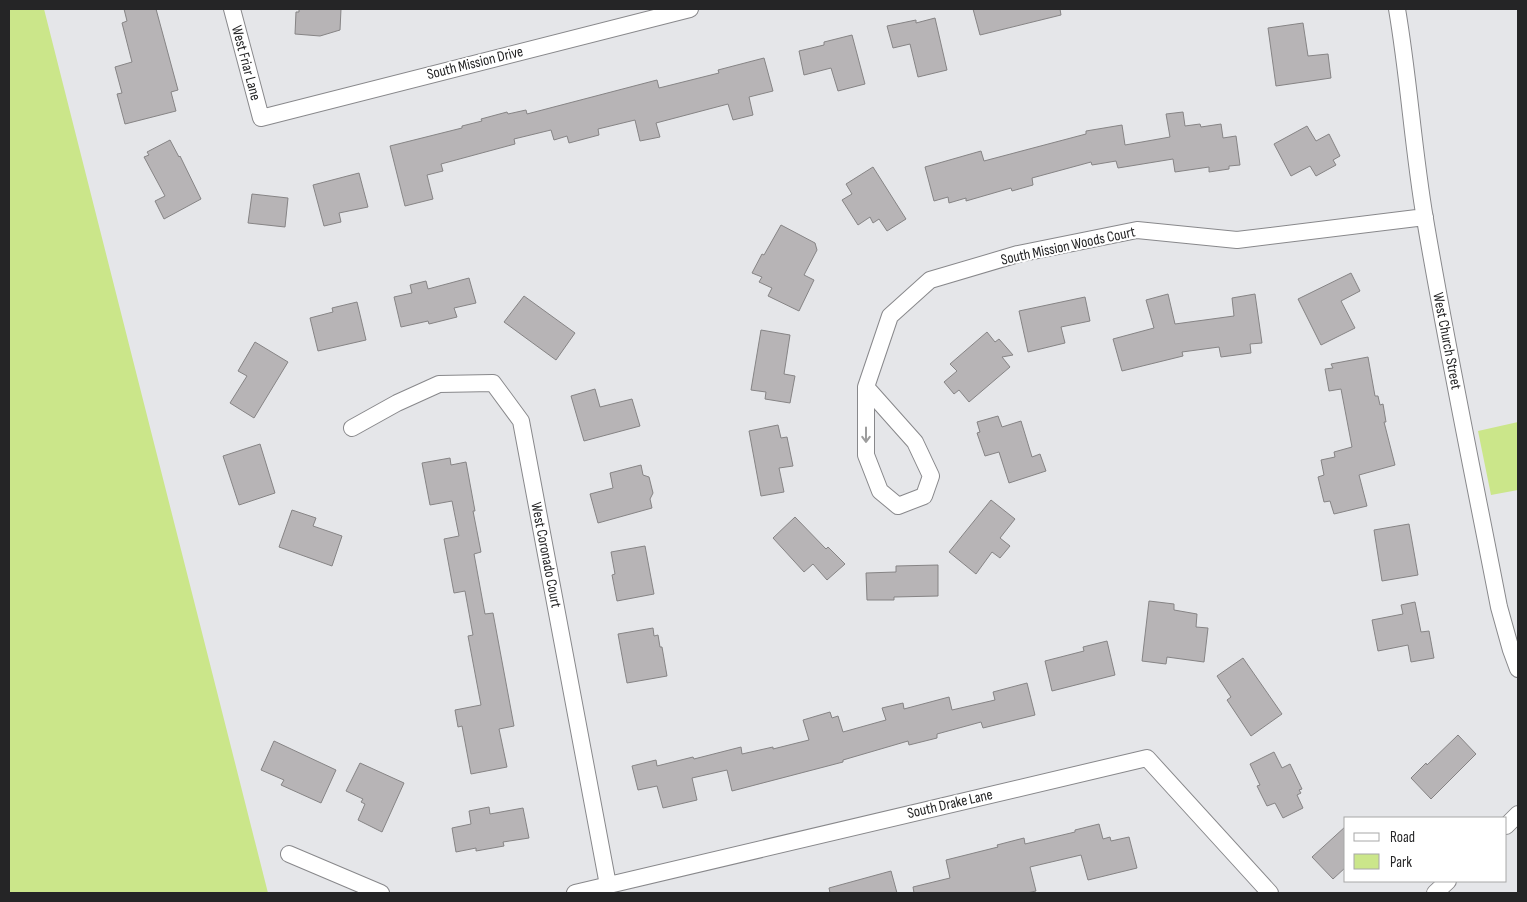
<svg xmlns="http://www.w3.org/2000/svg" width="1527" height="902" viewBox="0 0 1527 902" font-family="'Sofia Sans Condensed',sans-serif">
	<rect width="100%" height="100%" fill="#e5e6e9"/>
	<!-- green -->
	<path fill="#cbe68a" d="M9,9H44L268,893H9Z
		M1518,422V490L1491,495L1478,431Z"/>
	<!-- building -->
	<path fill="#b7b4b6" stroke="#868485" d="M124,9H156L178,90L171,92L176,111L125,124L117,94L122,93L115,67L132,62L122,23L127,21Z
		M299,9H341L340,30L320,36L295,34L296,12H299Z
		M973,9H1060L1061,15L980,35Z
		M935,18L947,70L918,77L910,44L893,48L887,26L916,20V23Z
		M1303,23L1308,56L1328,54L1331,78L1276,86L1268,28Z
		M852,35L865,84L838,91L831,68L804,75L799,51L824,45V42Z
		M764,58L773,91L749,97L753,115L733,120L728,104L656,123L660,137L640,141L635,120L598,129L599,135L569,143L567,136L554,140L551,130L514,139L515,144L441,164L443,171L427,175L433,199L405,206L390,146L462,128V126L482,121L481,119L507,112L508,114L526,110L527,114L657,80L659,88L719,73L718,70Z
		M1183,112L1185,126L1200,124L1201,127L1221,124L1223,138L1236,136L1240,165L1229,166V169L1209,172V167L1175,172L1173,159L1118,168L1116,161L1092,165L1091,162L1032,178L1033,185L1012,191L1011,188L966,201V198L949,203L948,197L934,201L925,167L981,151L984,161L1086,134V131L1122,125L1125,145L1170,137L1166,114Z
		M1307,126L1316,141L1329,134L1340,156L1333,160L1336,165L1316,176L1310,166L1291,176L1274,144Z
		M170,140L179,157L180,156L201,199L164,219L155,201L165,196L144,157L149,155L147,152Z
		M873,167L906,219L887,231L879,219L873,223L870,217L858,225L842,200L852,194L846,184Z
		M359,173L368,207L339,213L341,222L324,226L313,185Z
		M252,194L288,198L285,227L248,223Z
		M781,225L815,243L817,250L804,275L814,280L799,311L768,296L772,288L759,282L762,277L752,273L762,254L764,255Z
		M1351,273L1360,291L1341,301L1355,328L1321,345L1298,299Z
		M469,278L476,303L454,308L457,317L429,324L428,321L401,327L394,297L412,293L410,285L426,281L428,289Z
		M1168,294L1175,324L1234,316L1232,298L1255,294L1262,343L1250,344L1251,353L1221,357L1219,347L1182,352L1183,356L1122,371L1113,339L1154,328L1146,300Z
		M524,296L575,333L556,360L504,322Z
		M1085,297L1090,321L1061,327L1065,343L1028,352L1019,311Z
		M357,302L366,340L318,351L310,318L333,312L332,308Z
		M761,330L790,335L784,374L795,376L790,403L765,399L766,392L751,390Z
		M987,332L995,342L999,339L1013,355L1002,357L1010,367L969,402L959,390L954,394L944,382L957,371L950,364Z
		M255,342L288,362L254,418L230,403L247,376L238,371Z
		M1368,357L1375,396H1378L1380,405L1383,404L1386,422H1384L1395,465L1359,475L1367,506L1334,514L1330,501L1324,502L1318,477L1324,475L1321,460L1335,457L1334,452L1352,447L1341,389L1329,391L1325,369L1333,368L1331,364Z
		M595,389L600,407L632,399L640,426L584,441L571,396Z
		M998,416L1002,427L1021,421L1032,457L1040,454L1046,471L1009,483L999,452L985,456L977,433L980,432L977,422Z
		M778,425L781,438L787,437L793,466L779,468L784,492L761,496L749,431Z
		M260,444L275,493L239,505L223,456Z
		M450,458L451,465L466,462L475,511H473L481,552L474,554L485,614L493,613L514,726L499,729L507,767L471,774L462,726L458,727L455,710L481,705L468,636L473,635L465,591L454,593L444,539L459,536L452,501L430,505L422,463Z
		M641,465L643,475L649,477L653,493L650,499L652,508L598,523L590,494L613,488L610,473Z
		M991,500L1015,519L1000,538L1010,546L1000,558L992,552L976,574L949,552Z
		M292,510L316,518L313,526L342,536L332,566L279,547Z
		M795,517L826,549L828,547L845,564L827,580L813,564L804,572L773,538Z
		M1409,524L1418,575L1382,581L1374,530Z
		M645,546L654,594L617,601L612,575L615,574L611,552Z
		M938,565V596L894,597V600H867L866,573L896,572V566Z
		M1149,601L1174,604V610L1197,614L1196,627L1208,628L1204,662L1167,657L1166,664L1142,661Z
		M1415,602L1421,632L1429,631L1434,658L1411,662L1408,645L1378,651L1372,620L1403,614L1401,605Z
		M653,628L654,636L658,635L660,647H662L667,676L627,683L618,634Z
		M1107,641L1115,675L1052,691L1045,661L1084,651L1083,647Z
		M1243,658L1282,714L1251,736L1227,700L1231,697L1217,676Z
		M1027,683L1035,715L983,728L981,722L937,734V738L909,745L908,741L843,760V762L732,791L727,770L692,778L697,800L663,808L657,786L638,790L632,766L656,760L657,766L693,757L694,759L741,747L742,754L773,747V749L809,740L803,720L830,712L832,718L838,716L843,732L886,720L882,708L903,703L904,709L949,697L952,710L995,700L993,692Z
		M1458,735L1476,754L1431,799L1411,778L1426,763L1427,765Z
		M274,741L336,770L321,803L281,785L284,780L261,770Z
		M1274,752L1282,768L1290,764L1302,789L1299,790L1301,793L1297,795L1303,808L1283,818L1275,803L1267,806L1257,786L1260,785L1250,764Z
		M360,763L404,783L382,832L358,820L365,804L361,802L363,799L346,791Z
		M489,807L490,814L523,808L529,838L503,842L504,846L476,851V848L456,852L452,828L471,824L469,811Z
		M1099,824L1103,839L1110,837L1111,841L1129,837L1137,868L1088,880L1081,855L1030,867L1036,891L1027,893H914L913,887L950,878L946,860L998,847L997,845L1024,838L1025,844L1075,832V830Z
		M1346,826V867L1333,879L1312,857Z
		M891,871L897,893H830L829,888Z"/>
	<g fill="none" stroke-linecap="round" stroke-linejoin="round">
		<defs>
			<path id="minor" d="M232,9L261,118L690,9
				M1397,9C1409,79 1413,149 1425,219C1447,349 1474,478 1499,607L1511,650L1518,669
				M866,387L915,442L931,476L924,496L898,506L880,491L866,455V387L890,316L930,280L1018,254L1137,230L1237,240L1425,217
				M352,428L397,403L439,384L493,383L521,421L608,885
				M1506,826L1518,814
				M289,854L381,893
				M575,893L1147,758L1270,893
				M1435,893L1448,881"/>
		</defs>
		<!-- minor casing -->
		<use href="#minor" stroke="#88888b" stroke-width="18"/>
		<!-- minor -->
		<use href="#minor" stroke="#fff" stroke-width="16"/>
	</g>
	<!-- one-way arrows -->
	<defs><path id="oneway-shaft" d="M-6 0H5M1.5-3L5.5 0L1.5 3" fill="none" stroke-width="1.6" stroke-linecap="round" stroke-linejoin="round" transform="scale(1.25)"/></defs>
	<use stroke="#9d9d9d" href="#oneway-shaft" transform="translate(866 435) rotate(90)"/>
	<g text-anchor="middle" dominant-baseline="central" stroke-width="4" stroke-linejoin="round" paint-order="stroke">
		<!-- street labels -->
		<g font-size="15" fill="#252526" stroke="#fff">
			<text transform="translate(246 63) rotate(75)">West Friar Lane</text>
			<text transform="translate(475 63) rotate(-14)">South Mission Drive</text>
			<text transform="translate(1068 246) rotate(-12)">South Mission Woods Court</text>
			<text transform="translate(1447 341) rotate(79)">West Church Street</text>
			<text transform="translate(546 555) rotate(79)">West Coronado Court</text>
			<text transform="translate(950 804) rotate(-13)">South Drake Lane</text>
		</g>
	</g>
	<!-- border -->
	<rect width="1527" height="902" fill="none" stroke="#252526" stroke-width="20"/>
	<!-- legend -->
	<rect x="1344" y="817" width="162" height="65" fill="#ffffff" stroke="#a8a8a8"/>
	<rect x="1354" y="833" width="25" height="8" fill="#ffffff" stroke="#a8a8a8"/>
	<text x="1390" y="842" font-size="15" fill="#252526">Road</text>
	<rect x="1354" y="854" width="25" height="15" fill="#cbe68a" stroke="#a8a8a8"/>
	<text x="1390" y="867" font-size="15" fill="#252526">Park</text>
</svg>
